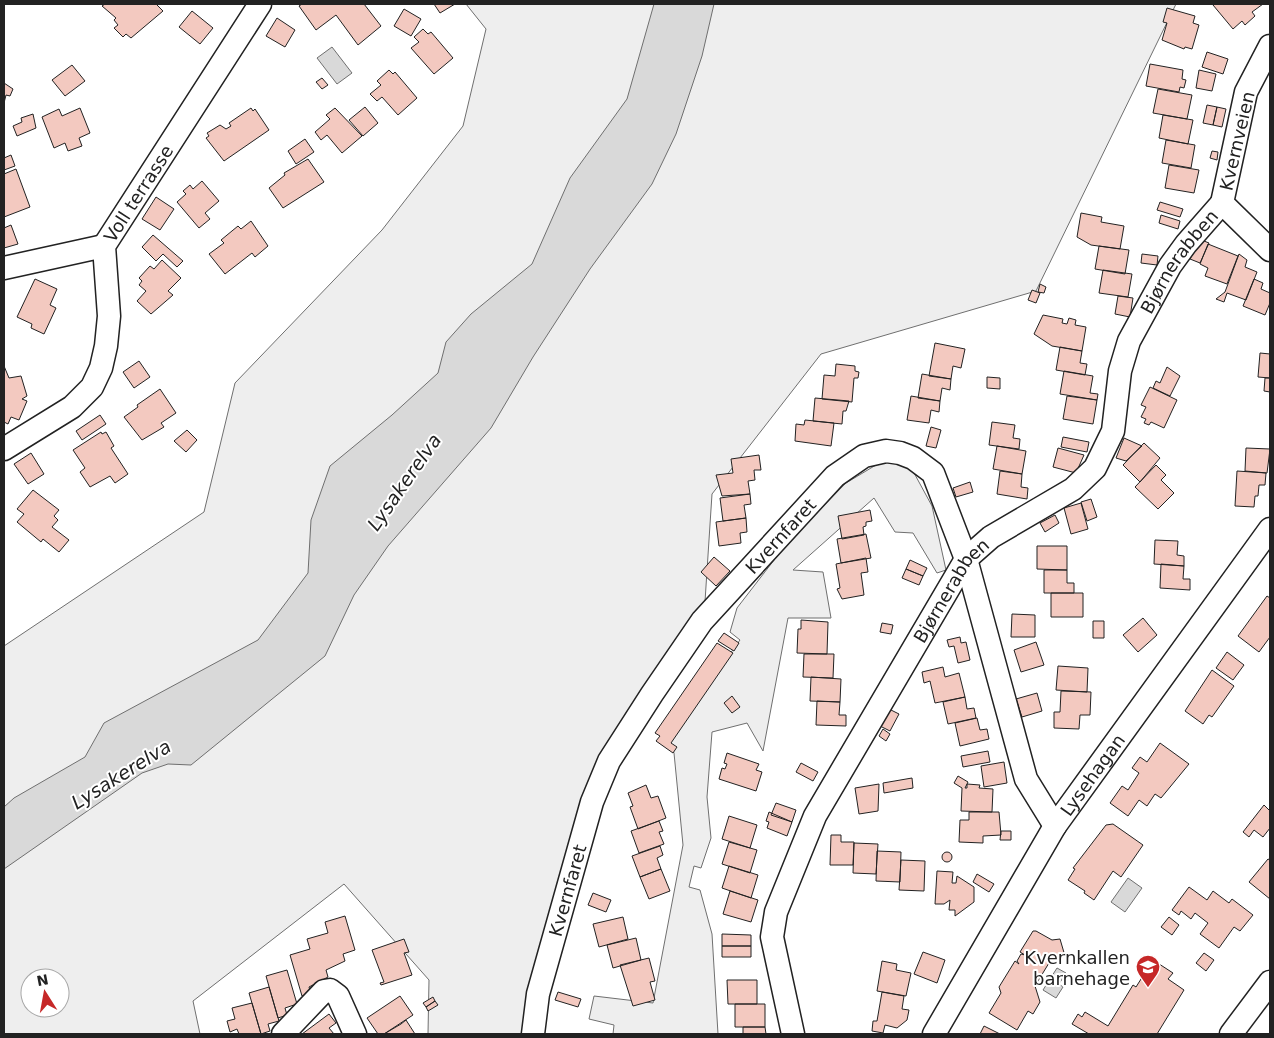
<svg xmlns="http://www.w3.org/2000/svg" width="1274" height="1038" viewBox="0 0 1274 1038" font-family="'DejaVu Sans',sans-serif">
	<rect width="100%" height="100%" fill="#fff"/>
	<!-- green -->
	<path fill="#eee" stroke="#6f6f6f" fill-rule="evenodd" d="M466,4H1176L1036,291L821,354L712,494L704,617L583,804L545,931L522,1034H428L429,980L344,884L193,1001L200,1034H4V646L204,512L235,383L382,230L463,126L486,29ZM30,978H60V1008H30Z
		M907,460L932,506L946,570L937,573L913,533L895,532L874,498L793,570L823,572L831,618H788L763,751L747,723L712,732L707,797L711,838L701,868L694,866L689,887L700,890L712,934L718,1034H613L614,1025L589,1019L594,996L653,1003L683,845L674,753L667,740L740,640L730,632L737,608L788,542L846,483L881,462Z"/>
	<!-- water -->
	<path fill="#d9d9d9" stroke="#6f6f6f" d="M654,4H714L702,56L676,134L652,184L590,269L533,357L491,428L388,546L354,595L325,656L191,765L168,764L142,773L4,869V807L14,798L85,757L104,723L258,640L308,573L311,520L330,466L392,415L438,373L446,342L471,314L532,264L570,178L627,99Z
		M332,47L352,73L337,84L317,58Z
		M1128,878L1142,888L1125,912L1111,902Z
		M1057,968L1066,973L1059,984L1063,987L1056,998L1043,990Z"/>
	<!-- building -->
	<path fill="#f3c9c0" stroke="#222" d="M105,4H156L163,11L131,38L126,34L123,37L114,28L118,25L114,20L116,18L102,6Z
		M302,4H364L381,26L358,45L336,15L316,30L299,6Z
		M434,4H455L440,13Z
		M1215,4H1263L1252,12L1255,16L1245,25L1242,21L1233,29L1213,5Z
		M1167,8L1195,16L1193,23L1199,25L1192,49L1185,47L1184,49L1162,40L1167,23L1163,22Z
		M404,9L421,19L411,36L394,26Z
		M192,11L213,28L200,44L179,27Z
		M277,18L295,30L285,47L266,36Z
		M423,29L428,34L431,32L453,58L434,74L411,48L419,42L414,37Z
		M1207,52L1228,59L1223,74L1202,67Z
		M1150,64L1183,70L1182,79L1186,80L1184,88L1180,87L1179,92L1146,86Z
		M72,65L85,81L65,96L52,80Z
		M389,70L393,74L395,72L417,98L398,115L382,97L377,101L370,94L381,85L377,81Z
		M1199,70L1216,74L1212,91L1196,88Z
		M322,78L328,85L322,89L316,82Z
		M4,83L13,89L10,96L6,95L4,103Z
		M1158,89L1192,95L1187,119L1153,113Z
		M1207,105L1217,107L1213,125L1203,123Z
		M365,107L378,123L363,136L349,120Z
		M1217,107L1226,109L1222,127L1213,125Z
		M80,108L90,133L79,138L82,146L68,151L65,143L54,148L42,117L59,109L62,116Z
		M251,108L253,111L255,109L269,130L224,161L206,138L209,136L207,133L220,125L226,129L231,126L229,123Z
		M335,108L362,136L342,153L327,135L321,140L315,132L330,119L326,115Z
		M33,114L36,128L17,136L13,126L22,122L21,118Z
		M1163,115L1193,120L1188,144L1159,138Z
		M305,139L314,152L296,164L288,151Z
		M1166,140L1195,145L1191,168L1162,163Z
		M1212,151L1218,152L1217,160L1210,158Z
		M11,155L15,166L4,170V158Z
		M308,159L324,182L283,208L269,188L285,175L284,173Z
		M1169,165L1199,170L1194,193L1165,188Z
		M16,169L30,207L4,217V174Z
		M202,181L219,201L205,213L210,219L199,228L177,202L186,194L183,191L190,185L193,189Z
		M156,197L174,209L160,230L142,219Z
		M1160,202L1183,209L1180,217L1157,210Z
		M1081,213L1102,217L1101,222L1124,226L1120,249L1091,245L1077,237Z
		M1161,215L1180,221L1178,229L1159,223Z
		M251,221L268,246L255,257L252,253L225,274L209,254L224,243L221,240L238,226L241,229Z
		M11,225L18,244L4,248V228Z
		M153,235L183,261L177,267L163,254L156,261L142,247Z
		M1199,239L1209,243L1200,263L1190,259Z
		M1208,244L1238,256L1227,284L1205,276L1208,268L1200,264Z
		M1099,246L1129,250L1125,274L1095,269Z
		M1142,254L1158,256L1157,265L1141,263Z
		M1239,254L1247,260L1245,267L1257,272L1246,300L1227,293L1224,302L1216,299L1225,292Z
		M162,260L181,278L168,291L173,295L151,314L137,301L146,291L139,285L142,281L139,278L150,266L154,269Z
		M1103,270L1132,274L1128,297L1099,293Z
		M35,279L57,289L50,305L56,308L44,334L31,328L32,324L17,317Z
		M1254,279L1263,283L1261,289L1270,293V303L1265,315L1243,306Z
		M1040,284L1046,287L1044,293L1038,292Z
		M1032,290L1040,293L1036,303L1028,300Z
		M1118,296L1133,298L1130,317L1115,314Z
		M1043,315L1063,319L1062,323L1067,324L1069,318L1076,320L1075,325L1086,327L1082,351L1052,346L1034,334Z
		M935,343L965,349L961,368L953,366L951,379L929,376Z
		M1060,347L1082,351L1080,363L1087,364L1085,375L1056,370Z
		M1260,353L1270,354V378L1258,377Z
		M139,361L150,377L134,388L123,372Z
		M836,364L855,366V371L859,372L858,378H854L852,402L822,399L824,375L835,376Z
		M4,366L9,378L21,376L27,396L22,399L27,401L19,420L11,417L8,424L4,422Z
		M1167,367L1180,376L1170,396L1153,388L1156,381L1160,383Z
		M1064,371L1093,376L1090,393L1098,394L1097,400L1060,394Z
		M922,374L951,379L950,390L942,388L940,401L918,398Z
		M987,377L1000,378V389L987,388Z
		M1265,378H1270V392L1264,391Z
		M1150,387L1177,400L1164,428L1151,422L1149,425L1144,423L1146,419L1141,417L1146,407L1141,405Z
		M160,389L176,413L161,423L164,427L142,440L124,417L138,407L137,405Z
		M911,396L940,401L939,412L931,410L929,423L907,420Z
		M1067,396L1097,400L1093,424L1063,419Z
		M815,398L849,401L846,411H843L842,424L813,421Z
		M100,415L106,424L82,440L76,431Z
		M805,420L834,423L831,446L795,441L796,424L804,425Z
		M992,422L1015,425L1013,438L1020,439L1019,449L989,445Z
		M931,427L941,430L936,448L926,446Z
		M187,430L197,440L186,452L174,441Z
		M101,432L102,434L106,432L114,446L111,448L128,474L115,483L110,476L90,487L80,472L85,468L73,450Z
		M1063,437L1089,442L1087,452L1061,447Z
		M1124,438L1142,446L1126,461L1116,458Z
		M1144,443L1160,458L1140,482L1123,465Z
		M997,446L1026,451L1022,474L993,469Z
		M1058,448L1084,455L1076,473L1053,467Z
		M1246,448L1270,449L1267,473L1245,471Z
		M31,453L44,474L28,484L14,464Z
		M759,455L761,470H754L755,480L748,481L750,494L722,496L716,475L733,473L731,459Z
		M1156,465L1166,475L1161,480L1174,493L1158,509L1135,487Z
		M1000,471L1022,474L1021,487L1028,488L1027,499L997,494Z
		M1237,471L1266,473L1265,485H1259L1258,496H1255L1254,507L1235,506Z
		M970,482L973,492L956,497L953,488Z
		M33,490L59,510L54,516L58,520L52,527L69,540L59,552L43,539L41,542L17,522L24,514L17,509Z
		M750,494L751,504L744,505L746,518L723,521L720,498Z
		M1091,499L1097,517L1087,521L1081,502Z
		M1081,503L1088,529L1071,534L1064,508Z
		M870,510L872,521L866,522V526L863,527L864,535L842,539L838,516Z
		M1055,515L1059,523L1045,532L1040,523Z
		M746,518L747,532L740,533L741,543L719,546L716,522Z
		M866,534L871,558L841,563L837,539Z
		M1155,540L1178,541L1177,555L1184,556V566L1154,564Z
		M1037,546H1067V570L1037,569Z
		M714,557L730,571L716,586L701,572Z
		M866,558L868,572L861,573L864,595L842,599L837,589L840,588L836,564Z
		M910,560L927,568L923,576L906,569Z
		M1161,564L1184,566L1183,579H1190V590L1160,588Z
		M906,569L923,576L919,585L902,578Z
		M1044,570H1067V583H1074V593H1044Z
		M1051,593H1083V617H1051Z
		M1267,596L1270,598V637L1259,652L1238,636Z
		M1012,614L1035,615V637H1011Z
		M1143,618L1157,635L1138,652L1123,635Z
		M801,620L828,622L827,654L797,653L798,629H801Z
		M1093,621H1104V638H1093Z
		M882,623L893,625L891,634L880,632Z
		M724,633L739,643L734,651L718,641Z
		M960,637L961,643L966,642L970,660L958,663L954,646L949,647L947,640Z
		M1036,642L1044,665L1021,672L1014,650Z
		M717,643L733,653L671,743L677,747L673,753L656,741L660,736L655,733Z
		M1227,652L1244,665L1233,680L1216,668Z
		M804,654H834L833,678L803,677Z
		M1058,666L1088,668L1087,692L1056,690Z
		M943,667L945,677L959,673L965,697L935,703L930,681L924,683L922,672Z
		M1212,670L1234,686L1212,717L1209,715L1203,724L1185,711Z
		M811,677L841,679L840,702L810,701Z
		M1061,691L1091,692L1090,715H1080L1079,729L1054,728V712H1060Z
		M1037,693L1042,711L1022,717L1016,699Z
		M732,696L740,707L732,713L724,703Z
		M965,697L967,709L974,708L976,718L948,724L943,702Z
		M817,701L840,702L839,715H846V726L816,725Z
		M889,709L899,714L890,731L880,726Z
		M977,718L980,730L987,729L989,739L960,746L955,723Z
		M883,729L890,734L886,741L879,736Z
		M1160,743L1189,764L1161,798L1155,794L1147,806L1139,800L1128,816L1110,803L1122,786L1128,790L1139,773L1132,768L1140,757L1147,762Z
		M988,751L990,762L963,767L961,756Z
		M727,753L759,764L756,770L762,772L756,791L719,779L722,768L725,769L727,764L724,763Z
		M1004,762L1007,783L984,787L981,766Z
		M801,763L818,772L813,781L796,772Z
		M958,776L968,782L965,788H967V784L980,785L979,788L993,789L992,812L961,811L962,788L954,783Z
		M912,778L913,788L884,793L883,783Z
		M879,784L878,811L859,814L855,788Z
		M646,785L651,798L658,796L666,818L638,829L630,807L633,806L628,793Z
		M776,803L796,810L792,822L771,815Z
		M1264,805L1270,811V828L1263,837L1254,830L1249,837L1243,832Z
		M769,812L792,822L787,836L767,828L769,822L766,821Z
		M969,812H999L1001,835L983,836V843L959,842L960,820H969Z
		M729,816L757,825L750,848L722,839Z
		M659,821L663,831L659,832L664,844L639,853L631,831Z
		M1113,824L1143,845L1121,877L1113,871L1094,900L1084,893L1085,891L1068,880L1075,869L1073,868L1106,825Z
		M1001,831H1011V840H1000Z
		M831,835H841V842H854L853,865H830Z
		M729,842L757,850L750,873L722,864Z
		M854,843L878,844L876,874L853,873Z
		M660,846L663,855L657,858L661,869L640,877L632,856Z
		M877,851L901,852L900,882L876,881Z
		M942 857a5 5 0 1 1 10 0a5 5 0 1 1-10 0Z
		M1268,859L1270,860V899L1249,882Z
		M901,860L925,861L924,891L899,890Z
		M729,866L758,875L751,898L722,888Z
		M661,869L670,891L649,899L640,877Z
		M937,871L953,872L952,883H956L957,876L974,887V902L955,916V910H949L950,900L944,904H935Z
		M977,874L994,884L989,892L973,882Z
		M1189,887L1207,900L1213,891L1229,903L1232,899L1253,915L1240,931L1234,927L1219,948L1200,934L1208,923L1195,913L1191,919L1181,911L1179,915L1172,910Z
		M730,891L758,900L751,922L723,914Z
		M593,893L611,900L606,912L588,905Z
		M345,916L355,950L343,954L345,961L326,970L328,977L309,987L311,994L302,996L290,955L310,949L307,939L328,933L325,922Z
		M623,917L628,939L599,947L593,924Z
		M1169,917L1179,925L1172,935L1161,927Z
		M1033,931H1036L1052,940L1060,939L1065,956L1052,958L1035,986L1040,1002L1033,1014L1028,1011L1017,1030L989,1013L1001,993L999,987L1015,961L1019,964L1017,961L1021,954L1025,955L1020,952Z
		M722,934L751,935V946H722Z
		M636,938L641,960L613,968L607,945Z
		M404,939L409,952L404,953L412,975L381,985L380,983L384,982L372,950Z
		M722,946H751V957H722Z
		M923,952L945,960L937,983L914,974Z
		M1204,953L1214,960L1206,971L1196,963Z
		M649,958L655,981L650,982L655,1000L633,1006L620,965Z
		M1153,960L1173,973L1168,979L1184,990L1157,1034H1089L1072,1024L1078,1014L1082,1017L1085,1012L1108,1026L1133,985L1136,987Z
		M882,961L897,964L896,970L911,973L906,996L877,991Z
		M287,970L297,1004L285,1008L287,1015L278,1018L266,976Z
		M727,980H757V1004H728Z
		M269,987L279,1021L268,1024L270,1031L261,1034L249,993Z
		M558,992L581,999L578,1007L555,1000Z
		M882,992L904,996L902,1009L909,1010L907,1020L897,1028L885,1025L883,1033L872,1031L873,1021H877Z
		M400,996L413,1015L384,1034H378L367,1018Z
		M433,997L435,1001L426,1007L423,1003Z
		M435,1001L438,1005L428,1011L426,1007Z
		M252,1003L261,1034H239L237,1029L230,1032L227,1021L235,1019L232,1008Z
		M735,1004H765V1027H735Z
		M329,1014L336,1023L329,1028L334,1034H302Z
		M406,1020L415,1034H384L401,1024Z
		M984,1026L1000,1034H980Z
		M743,1027H765L766,1034H743Z"/>
	<g fill="none" stroke-linecap="round" stroke-linejoin="round">
		<defs>
			<g id="minor">
				<path d="M1270,46L1246,92L1222,203L1270,250"/>
				<path d="M4,268L104,246"/>
				<path id="s1" d="M4,449L72,407L92,387L101,368L106,346L109,316L104,246L260,4"/>
				<path d="M283,1034L324,991L330,990L338,996L355,1034"/>
				<path id="s2" d="M533,1034L538,994L592,802L609,761L652,694L702,621L835,476L864,456L886,451L900,453L913,458L933,473L966,559L1026,779L1055,826"/>
				<path id="s3" d="M793,1034L772,937L776,912L815,816L966,559L991,537L1073,489L1095,468L1113,431L1120,371L1129,341L1170,266L1186,244L1222,203"/>
				<path id="s4" d="M934,1034L1055,826L1270,529"/>
				<path d="M1231,1034L1270,982"/>
			</g>
		</defs>
		<!-- minor casing -->
		<use href="#minor" stroke="#222" stroke-width="25"/>
		<!-- minor -->
		<use href="#minor" stroke="#fff" stroke-width="22"/>
	</g>
	<!-- icons -->
	<defs>
		<symbol id="school-pin" viewBox="-11 -11 22 30"><path d="M0 17L-7.5 6A9.5 9.5 0 1 1 7.5 6Z" fill="#c62828" stroke="#fff"/><path d="M0-5L7-2L0 1L-7-2ZM-4 1L0 2.5L4 1V4Q0 6-4 4Z" fill="#fff"/></symbol>
	</defs>
	<g fill-rule="evenodd">
		<use href="#school-pin" x="1134" y="953" width="28" height="38"/>
	</g>
	<g text-anchor="middle" dominant-baseline="central" stroke-width="4" stroke-linejoin="round" paint-order="stroke">
		<!-- street labels -->
		<g font-size="18" fill="#222" stroke="#fff">
			<text transform="translate(1237 141) rotate(-77)">Kvernveien</text>
			<text stroke="none"><textPath href="#s1" startOffset="315">Voll terrasse</textPath></text>
			<text stroke="none"><textPath href="#s3" startOffset="912">Bjørnerabben</textPath></text>
			<text stroke="none"><textPath href="#s2" startOffset="568">Kvernfaret</textPath></text>
			<text stroke="none"><textPath href="#s3" startOffset="492">Bjørnerabben</textPath></text>
			<text stroke="none"><textPath href="#s4" startOffset="304">Lysehagan</textPath></text>
			<text stroke="none"><textPath href="#s2" startOffset="148">Kvernfaret</textPath></text>
		</g>
		<!-- poi labels -->
		<g font-size="18" fill="#222" stroke="#fff" text-anchor="end">
			<text x="1130" y="957">Kvernkallen<tspan x="1130" dy="21">barnehage</tspan></text>
		</g>
		<!-- water labels -->
		<g font-size="19" font-style="italic" fill="#222" stroke="#fff">
			<text transform="translate(404 482) rotate(-55)">Lysakerelva</text>
			<text transform="translate(121 774) rotate(-32)">Lysakerelva</text>
		</g>
	</g>
	<!-- border -->
	<rect width="1274" height="1038" fill="none" stroke="#222222" stroke-width="10"/>
	<!-- north arrow -->
	<g transform="translate(45 993) rotate(349)"><circle r="24" fill="#ffffff" stroke="#a7a7a7"/>
	<path d="M0-4L9 19L0 12L-9 19Z" fill="#c62828"/>
	<text y="-8" font-size="14" font-weight="bold" text-anchor="middle" fill="#222222">N</text>
	</g>
</svg>
